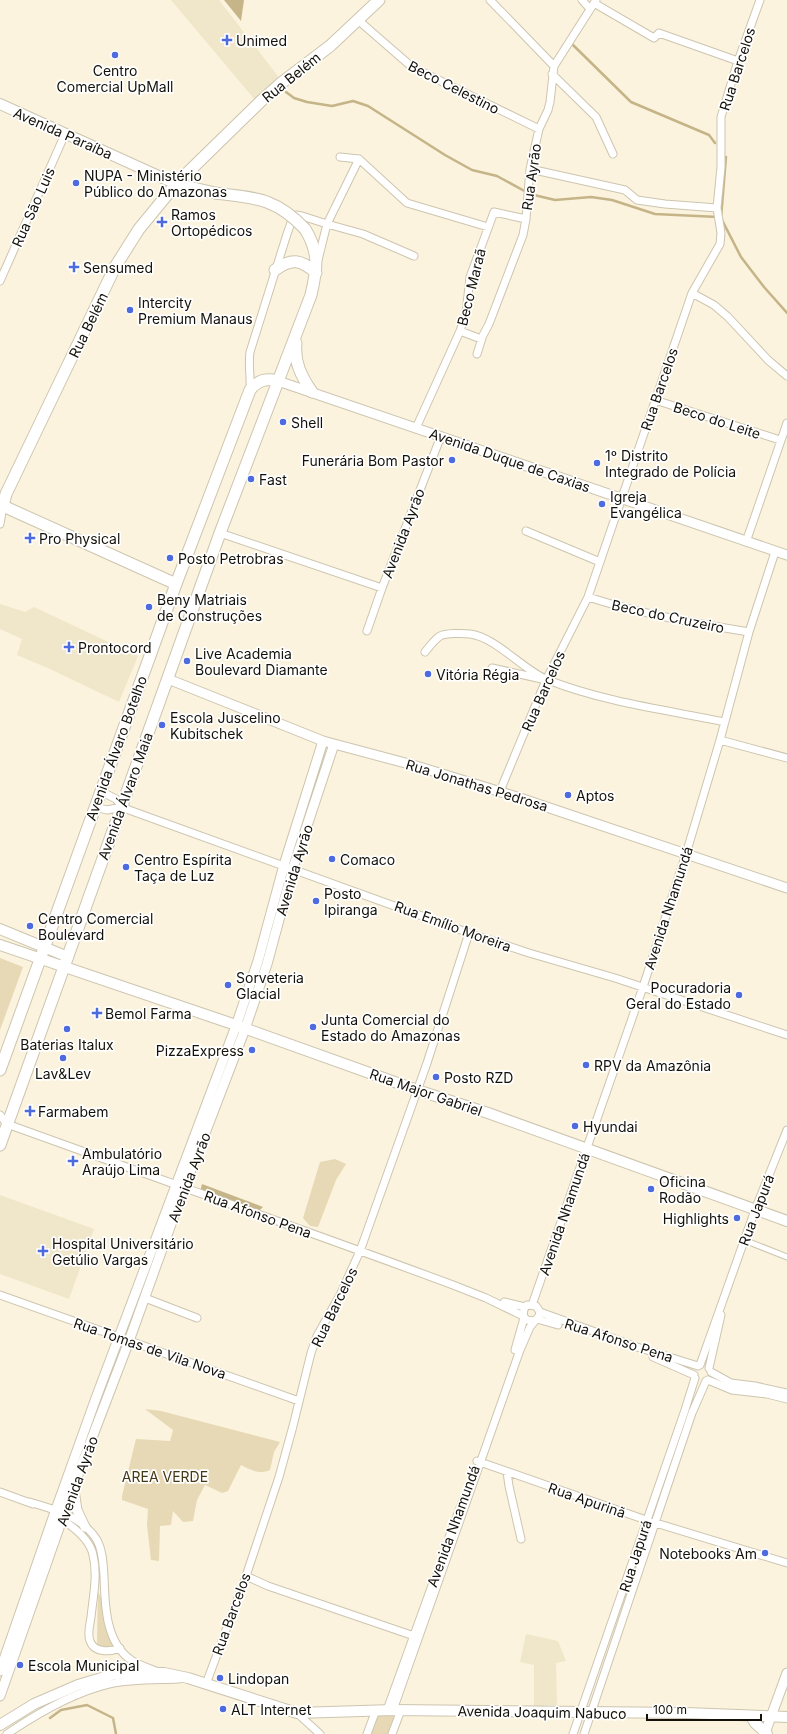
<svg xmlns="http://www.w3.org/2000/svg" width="787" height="1734" viewBox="0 0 787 1734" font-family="Inter,sans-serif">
	<rect width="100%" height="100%" fill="#fbf3dd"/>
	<!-- built -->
	<path fill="#f0e6c9" d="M171,0H219L281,80L256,101Z
		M0,604L25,612L34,607L138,656L119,702L50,669L17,655L22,639L0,629Z
		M0,1195L94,1229L69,1299L0,1274Z
		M526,1634L558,1641L566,1661L556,1663L557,1705H544V1709L534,1708V1665L520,1662Z"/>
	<!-- green -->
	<path fill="#e7d9b5" d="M0,958L23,967L0,1030Z
		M335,1159L346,1164L336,1180L318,1227L310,1226L303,1218L320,1162Z
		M145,1409L161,1411L280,1442L274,1452L270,1470C259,1475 251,1470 241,1465L228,1491L222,1493L205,1485L197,1500L193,1521L183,1522L173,1511L171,1525L160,1526L159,1561L151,1560L147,1525L148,1509L122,1500V1496L136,1439L170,1441L173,1430Z
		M98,1592L102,1599L115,1645L104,1648L97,1644Z
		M377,1713H398L390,1734H370Z"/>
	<!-- forest -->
	<path fill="#c6b589" d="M224,0H244L241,21Z
		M202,1184L263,1207L259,1211L200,1192Z"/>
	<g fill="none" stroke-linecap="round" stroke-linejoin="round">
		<!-- stream -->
		<path stroke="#c5b488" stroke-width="2.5" d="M572,44L631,102L709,135L715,143
			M286,92L294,98L307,102L332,106L353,101L368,106L445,155L472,170L497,176L530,194L555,200L591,197L612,200L655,214L718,217
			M726,157L721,218L741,257L764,287L787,313
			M50,1718L61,1710L87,1705L113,1718L116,1734"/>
		<defs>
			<path id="pedestrian" d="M744,1240L787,1257"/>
			<path id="minor" d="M490,0L554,66
				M582,0L590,9
				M594,3L654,38L659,33L738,61
				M358,20L412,67L539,129
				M552,74L596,117L613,154
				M340,157L359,159L407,203L488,227
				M359,159L327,224L363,234L414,256
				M530,169L625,190L637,200L665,204L717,208
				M0,281L65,134
				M692,293L714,305L728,317L768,360L787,376
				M460,331L481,339L489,324L523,235L526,219L530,169L539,129L548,110L550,102L554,66L596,0
				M477,354L482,338
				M250,390C251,377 248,365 250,352L287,234L292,220L296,215L302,216L327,224L318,260
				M655,400L780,440
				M416,428L460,331L466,313L470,277L494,212L526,219
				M0,524L3,506
				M526,531L600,562
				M220,533L382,588
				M746,542L787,423
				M588,597C641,614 695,623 749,632
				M367,631L382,588L441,436
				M425,652C429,647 434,640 440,636C445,633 463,633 470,634C496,637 524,671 548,680C604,702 666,710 725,722
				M492,668L542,679
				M720,740L787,758
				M100,791L116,799L122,807
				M500,791L546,680L588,597L692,293L720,244L721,233L717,208L721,167V117L738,61L760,0
				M95,807L107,810L122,807L129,810L469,933L529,953L615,978L787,1035
				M0,1115L7,1124C156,1178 305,1230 453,1285L486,1298L523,1316
				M0,1295L299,1401
				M145,1298L197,1318
				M504,1302L525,1307
				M532,1305L643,987L686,854L720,740L749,632L775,552
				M540,1312L637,1347L698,1366
				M537,1319L558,1325
				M515,1350L524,1318
				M653,1357L694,1375
				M700,1365L755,1210L787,1130
				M709,1368L721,1315
				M711,1372L731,1383L755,1386L787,1393
				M708,1380L732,1390L767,1394L787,1399
				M477,1461L646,1520L787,1563
				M507,1472L509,1486L521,1539
				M0,1492L33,1504
				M29,1502C54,1509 83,1517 97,1540C103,1551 103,1564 104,1576C105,1604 105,1642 131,1660C139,1665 148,1668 156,1671
				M58,1517C71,1525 90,1539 93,1555C98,1575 93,1597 91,1617C90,1624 87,1634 90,1641C94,1653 110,1652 120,1648
				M449,1537L463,1500
				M246,1576L268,1586L417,1637
				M206,1684L246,1576L279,1477L293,1426L311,1353L317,1336L340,1295L360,1251L427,1063L469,933
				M387,1710L435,1577
				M393,1710L520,1350L530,1327L539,1316L540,1312L536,1306L527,1305L524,1309L523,1316L527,1320L534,1321
				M297,1713L320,1734
				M7,1734C35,1715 75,1692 109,1684C131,1679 157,1680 179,1679
				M367,1734L376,1710
				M392,1734L401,1710
				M573,1734L684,1413L695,1378
				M584,1734L692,1413L706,1381"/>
			<path id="tertiary" d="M278,381L787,555
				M168,679L323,741L413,765L517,797L787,888
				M74,1490L77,1510L85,1527
				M0,1671L54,1515L96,1398L236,1026L258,961L284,865L323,741
				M0,1696L74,1485L129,1341L184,1188L245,1029L267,964L293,868L334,744
				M765,1733L787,1673"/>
			<path id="secondary" d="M0,104L176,184
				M0,929L68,957
				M0,945L227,1022L417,1090L488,1113L787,1221
				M751,1716L755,1723L767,1734
				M0,1725L34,1704L78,1685L115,1674L143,1673H164L188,1678L297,1713L393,1710L686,1713L787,1717"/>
			<path id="primary" d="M176,184L215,193
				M275,270C291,258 301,259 316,273
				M296,343C294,362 301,376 312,392
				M176,584L3,506L6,494L115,267L139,229L176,184L262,100L280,84L330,46L379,0
				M0,1070L176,584L250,390C258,380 266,378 278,381
				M0,1145L220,533L311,295C317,269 320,253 305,229"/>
		</defs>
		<!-- pedestrian casing -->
		<use href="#pedestrian" stroke="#cdc5af" stroke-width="7"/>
		<!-- minor casing -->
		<use href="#minor" stroke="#cdc5af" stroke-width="9"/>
		<!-- tertiary casing -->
		<use href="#tertiary" stroke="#cdc5af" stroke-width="11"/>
		<!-- secondary casing -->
		<use href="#secondary" stroke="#cdc5af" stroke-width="12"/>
		<!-- primary casing -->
		<use href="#primary" stroke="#cdc5af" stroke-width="13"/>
		<!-- pedestrian -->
		<use href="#pedestrian" stroke="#fff" stroke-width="5"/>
		<!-- minor -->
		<use href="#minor" stroke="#fff" stroke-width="7"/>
		<!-- tertiary -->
		<use href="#tertiary" stroke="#fff" stroke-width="9"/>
		<!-- secondary -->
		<use href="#secondary" stroke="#fff" stroke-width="10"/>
		<!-- primary -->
		<use href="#primary" stroke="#fff" stroke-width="11"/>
		<defs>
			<path id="primary-bridge" d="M215,193C256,198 276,198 305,229"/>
		</defs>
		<!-- primary-bridge casing -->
		<use href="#primary-bridge" stroke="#cdc5af" stroke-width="13" stroke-linecap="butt"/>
		<!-- primary-bridge -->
		<use href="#primary-bridge" stroke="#fff" stroke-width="11"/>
	</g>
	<!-- markers -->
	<g fill="#4d6ade" stroke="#fff" stroke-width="1.5">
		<path d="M225 34h4v4h4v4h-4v4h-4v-4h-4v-4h4z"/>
		<circle cx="115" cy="55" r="4"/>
		<circle cx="76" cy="183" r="4"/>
		<path d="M160 216h4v4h4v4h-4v4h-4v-4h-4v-4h4z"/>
		<path d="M72 261h4v4h4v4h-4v4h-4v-4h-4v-4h4z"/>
		<circle cx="130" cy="310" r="4"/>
		<circle cx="283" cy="422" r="4"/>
		<circle cx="452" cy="460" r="4"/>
		<circle cx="597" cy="463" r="4"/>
		<circle cx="251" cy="479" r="4"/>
		<circle cx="602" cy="504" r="4"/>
		<path d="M28 532h4v4h4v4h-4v4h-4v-4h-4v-4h4z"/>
		<circle cx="170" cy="558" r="4"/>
		<circle cx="149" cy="607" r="4"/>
		<path d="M67 641h4v4h4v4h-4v4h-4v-4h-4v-4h4z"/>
		<circle cx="187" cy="661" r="4"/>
		<circle cx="428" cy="674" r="4"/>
		<circle cx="162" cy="725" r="4"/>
		<circle cx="568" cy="795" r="4"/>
		<circle cx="332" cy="859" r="4"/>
		<circle cx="126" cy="867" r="4"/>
		<circle cx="316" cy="901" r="4"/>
		<circle cx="30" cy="926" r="4"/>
		<circle cx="228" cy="985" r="4"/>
		<circle cx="739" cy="995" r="4"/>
		<path d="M95 1007h4v4h4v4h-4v4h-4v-4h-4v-4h4z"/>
		<circle cx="313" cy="1027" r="4"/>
		<circle cx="67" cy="1029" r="4"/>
		<circle cx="252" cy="1050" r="4"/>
		<circle cx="63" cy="1058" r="4"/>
		<circle cx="586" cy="1065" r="4"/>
		<circle cx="436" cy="1077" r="4"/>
		<path d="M28 1105h4v4h4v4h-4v4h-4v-4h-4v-4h4z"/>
		<circle cx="575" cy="1126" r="4"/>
		<path d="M71 1155h4v4h4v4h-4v4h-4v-4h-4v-4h4z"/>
		<circle cx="651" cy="1189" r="4"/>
		<circle cx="737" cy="1218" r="4"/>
		<path d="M41 1245h4v4h4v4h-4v4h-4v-4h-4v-4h4z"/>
		<circle cx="765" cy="1553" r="4"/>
		<circle cx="20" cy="1665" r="4"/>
		<circle cx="220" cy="1678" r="4"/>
		<circle cx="223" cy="1709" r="4"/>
	</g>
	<g text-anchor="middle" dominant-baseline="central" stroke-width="3.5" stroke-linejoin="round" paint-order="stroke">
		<!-- poi labels -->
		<g font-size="14" fill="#131109" stroke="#fff" text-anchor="start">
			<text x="236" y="40">Unimed</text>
			<text x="115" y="70" text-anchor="middle">Centro<tspan x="115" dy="16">Comercial UpMall</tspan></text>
			<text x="84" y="175">NUPA - Ministério<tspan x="84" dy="16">Público do Amazonas</tspan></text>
			<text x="171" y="214">Ramos<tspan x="171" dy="16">Ortopédicos</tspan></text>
			<text x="83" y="267">Sensumed</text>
			<text x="138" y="302">Intercity<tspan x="138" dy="16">Premium Manaus</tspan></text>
			<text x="291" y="422">Shell</text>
			<text x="605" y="455">1º Distrito<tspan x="605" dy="16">Integrado de Polícia</tspan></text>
			<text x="444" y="460" text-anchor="end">Funerária Bom Pastor</text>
			<text x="259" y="479">Fast</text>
			<text x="610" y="496">Igreja<tspan x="610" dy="16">Evangélica</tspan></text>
			<text x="39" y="538">Pro Physical</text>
			<text x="178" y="558">Posto Petrobras</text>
			<text x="157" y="599">Beny Matriais<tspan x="157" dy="16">de Construções</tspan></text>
			<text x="78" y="647">Prontocord</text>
			<text x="195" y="653">Live Academia<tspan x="195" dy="16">Boulevard Diamante</tspan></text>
			<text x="436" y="674">Vitória Régia</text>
			<text x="170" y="717">Escola Juscelino<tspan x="170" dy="16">Kubitschek</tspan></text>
			<text x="576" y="795">Aptos</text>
			<text x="134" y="859">Centro Espírita<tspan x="134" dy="16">Taça de Luz</tspan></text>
			<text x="340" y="859">Comaco</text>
			<text x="324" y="893">Posto<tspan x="324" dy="16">Ipiranga</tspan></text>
			<text x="38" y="918">Centro Comercial<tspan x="38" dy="16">Boulevard</tspan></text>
			<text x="236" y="977">Sorveteria<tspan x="236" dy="16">Glacial</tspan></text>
			<text x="731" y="987" text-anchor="end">Pocuradoria<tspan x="731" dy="16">Geral do Estado</tspan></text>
			<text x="105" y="1013">Bemol Farma</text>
			<text x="321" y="1019">Junta Comercial do<tspan x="321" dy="16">Estado do Amazonas</tspan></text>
			<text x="67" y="1044" text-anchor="middle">Baterias Italux</text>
			<text x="244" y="1050" text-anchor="end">PizzaExpress</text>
			<text x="594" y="1065">RPV da Amazônia</text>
			<text x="63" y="1073" text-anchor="middle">Lav&amp;Lev</text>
			<text x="444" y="1077">Posto RZD</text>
			<text x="38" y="1111">Farmabem</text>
			<text x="583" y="1126">Hyundai</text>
			<text x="82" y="1153">Ambulatório<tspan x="82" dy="16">Araújo Lima</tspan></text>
			<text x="659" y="1181">Oficina<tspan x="659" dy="16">Rodão</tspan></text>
			<text x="729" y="1218" text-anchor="end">Highlights</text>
			<text x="52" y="1243">Hospital Universitário<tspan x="52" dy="16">Getúlio Vargas</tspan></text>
			<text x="757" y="1553" text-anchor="end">Notebooks Am</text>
			<text x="28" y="1665">Escola Municipal</text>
			<text x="228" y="1678">Lindopan</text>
			<text x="231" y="1709">ALT Internet</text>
		</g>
		<!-- street labels -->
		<g font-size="14" fill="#131109" stroke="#fff">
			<text transform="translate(737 69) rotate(-72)">Rua Barcelos</text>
			<text transform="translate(291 77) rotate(-39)">Rua Belém</text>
			<text transform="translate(454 87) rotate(27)">Beco Celestino</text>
			<text transform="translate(63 133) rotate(24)">Avenida Paraíba</text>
			<text transform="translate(531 177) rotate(-82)">Rua Ayrão</text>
			<text transform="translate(33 207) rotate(-66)">Rua São Luis</text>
			<text transform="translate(471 287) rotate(-76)">Beco Maraã</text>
			<text transform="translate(88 325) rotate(-64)">Rua Belém</text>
			<text transform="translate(659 389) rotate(-71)">Rua Barcelos</text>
			<text transform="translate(717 420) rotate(18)">Beco do Leite</text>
			<text transform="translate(510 460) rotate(19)">Avenida Duque de Caxias</text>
			<text transform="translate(403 533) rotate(-69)">Avenida Ayrão</text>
			<text transform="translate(668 616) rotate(12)">Beco do Cruzeiro</text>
			<text transform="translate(543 691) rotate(-66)">Rua Barcelos</text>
			<text transform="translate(116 748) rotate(-70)">Avenida Álvaro Botelho</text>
			<text transform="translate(477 785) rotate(17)">Rua Jonathas Pedrosa</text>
			<text transform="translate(125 796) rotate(-70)">Avenida Álvaro Maia</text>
			<text transform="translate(294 870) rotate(-73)">Avenida Ayrão</text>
			<text transform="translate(668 908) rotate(-72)">Avenida Nhamundá</text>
			<text transform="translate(453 926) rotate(20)">Rua Emílio Moreira</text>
			<text transform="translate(426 1092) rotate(19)">Rua Major Gabriel</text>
			<text transform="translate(189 1177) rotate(-69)">Avenida Ayrão</text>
			<text transform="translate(756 1210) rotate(-69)">Rua Japurá</text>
			<text transform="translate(258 1214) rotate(20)">Rua Afonso Pena</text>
			<text transform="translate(564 1214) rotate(-71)">Avenida Nhamundá</text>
			<text transform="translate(334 1307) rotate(-64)">Rua Barcelos</text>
			<text transform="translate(619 1340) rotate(18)">Rua Afonso Pena</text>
			<text transform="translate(150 1348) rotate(19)">Rua Tomas de Vila Nova</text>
			<text transform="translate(77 1481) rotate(-70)">Avenida Ayrão</text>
			<text transform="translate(587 1500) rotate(19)">Rua Apurinã</text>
			<text transform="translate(453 1526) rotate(-70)">Avenida Nhamundá</text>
			<text transform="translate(635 1556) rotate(-72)">Rua Japurá</text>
			<text transform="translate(231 1614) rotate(-70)">Rua Barcelos</text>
			<text transform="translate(542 1712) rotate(1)">Avenida Joaquim Nabuco</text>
		</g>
		<!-- park labels -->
		<g font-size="14" fill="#453814" stroke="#fff">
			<text x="165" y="1476">AREA VERDE</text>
		</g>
	</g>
	<!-- scale -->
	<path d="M647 1714v6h114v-6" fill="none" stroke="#131109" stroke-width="2"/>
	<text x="653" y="1714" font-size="12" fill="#131109" stroke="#ffffff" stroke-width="3" paint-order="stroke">100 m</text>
</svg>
